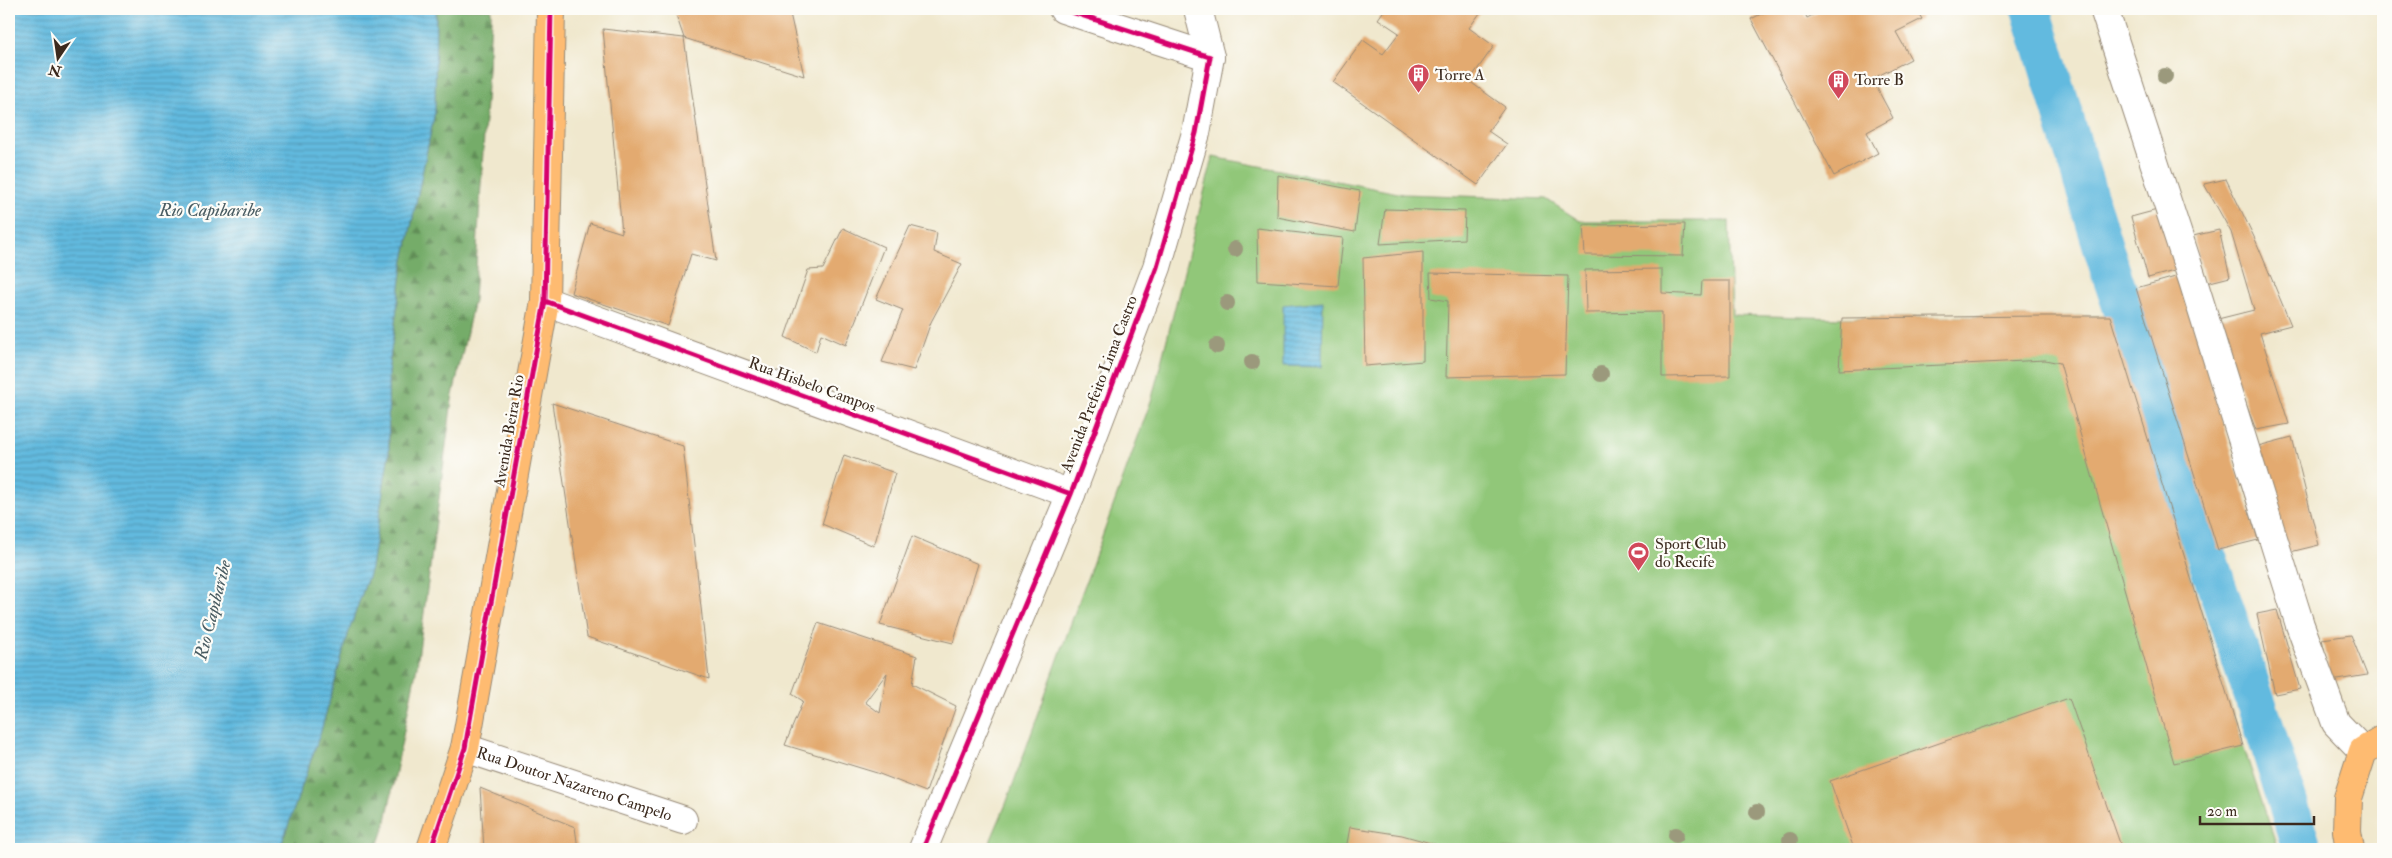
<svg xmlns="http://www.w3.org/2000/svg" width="2392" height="858" viewBox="0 0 2392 858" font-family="'IM FELL Double Pica',serif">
	<defs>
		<pattern id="forest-firs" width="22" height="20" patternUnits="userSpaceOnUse" patternTransform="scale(1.25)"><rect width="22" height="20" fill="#74ac69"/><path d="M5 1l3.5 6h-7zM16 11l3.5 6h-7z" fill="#608c56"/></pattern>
		<pattern id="water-rules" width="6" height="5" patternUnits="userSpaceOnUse" patternTransform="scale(1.25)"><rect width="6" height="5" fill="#62badf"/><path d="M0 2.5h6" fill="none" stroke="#5297b4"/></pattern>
	</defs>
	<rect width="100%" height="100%" fill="#fdfcf7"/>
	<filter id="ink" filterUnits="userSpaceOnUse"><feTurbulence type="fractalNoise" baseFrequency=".02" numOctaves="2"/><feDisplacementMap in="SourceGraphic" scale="10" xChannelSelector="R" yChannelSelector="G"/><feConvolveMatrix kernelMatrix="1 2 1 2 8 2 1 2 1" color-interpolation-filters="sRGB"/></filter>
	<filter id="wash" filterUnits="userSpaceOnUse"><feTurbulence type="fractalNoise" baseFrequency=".0096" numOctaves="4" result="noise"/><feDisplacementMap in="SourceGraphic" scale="20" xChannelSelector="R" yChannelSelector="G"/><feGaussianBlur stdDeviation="1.12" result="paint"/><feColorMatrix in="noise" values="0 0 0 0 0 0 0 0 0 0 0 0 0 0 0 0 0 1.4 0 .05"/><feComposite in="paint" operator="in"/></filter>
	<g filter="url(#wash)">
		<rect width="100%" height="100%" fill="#f0e8ce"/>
		<!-- forest -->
		<path fill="url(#forest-firs)" stroke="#586b44" d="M436,9H491V20L474,300L452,400L417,666L385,826L377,849H280L321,731L350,628L371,568L389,453L388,373L403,265L435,112Z"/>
		<!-- park -->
		<path fill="#91c779" stroke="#66784c" d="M1213,157L1403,194L1546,199L1580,221H1729L1732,315L1842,318L2110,316L2243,746L2278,849H987L1006,804L1152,398Z"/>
		<!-- water -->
		<path fill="url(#water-rules)" stroke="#4e727e" d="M9,9H436L435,112L403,265L388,373L389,453L371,568L350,628L321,731L280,849H9Z
			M1323,301L1322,367L1283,366V305Z"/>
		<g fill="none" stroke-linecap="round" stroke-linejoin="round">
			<!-- canal -->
			<path stroke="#62badf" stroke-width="40" d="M2031,9L2110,270L2263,723L2302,849"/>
		</g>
		<g id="blocks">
			<!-- building -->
			<path fill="#e3aa6f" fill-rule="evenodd" d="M674,9H789L804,76L684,38Z
				M1385,9H1483L1469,28L1494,46L1469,81L1505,107L1488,131L1507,144L1478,185L1333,82L1363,40L1383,54L1399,33L1378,19Z
				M1771,9H1803L1807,18L1824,9H1916L1922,19L1896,32L1911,59L1872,79L1893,118L1867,132L1878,153L1834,176L1751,19Z
				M603,29L684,38L716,261L691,254L668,326L571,293L590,223L622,233Z
				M1278,175L1360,191L1355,232L1277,217Z
				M2226,179L2255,239L2291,325L2260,333L2289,424L2256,430L2214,320L2254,310L2231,232L2204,184Z
				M1385,209L1465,211L1464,239L1380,244Z
				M2161,209L2178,270L2148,278L2131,217Z
				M1685,224L1683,256L1585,255L1583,225Z
				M910,226L937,233L934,252L962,264L931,322L914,370L882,362L903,310L876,299Z
				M843,228L884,247L846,345L821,334L816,352L785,337L808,270L823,269Z
				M1257,228L1343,238L1338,286L1258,281Z
				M2219,230L2230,277L2206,283L2193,236Z
				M1423,252V361L1365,366L1363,258Z
				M1662,269V293L1701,295L1702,281H1730V376L1662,377V312L1586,313L1585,270Z
				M1430,273L1568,276L1565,374L1446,377L1448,301L1431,298Z
				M2179,276L2258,540L2218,550L2136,288Z
				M2044,316H2110L2243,746L2174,763L2060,363L2045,360L1839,370L1842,318Z
				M552,403L683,446L709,679L587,637Z
				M2292,437L2319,545L2286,553L2258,446Z
				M844,455L895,473L874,546L822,524Z
				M912,536L978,564L953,643L880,625Z
				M2277,610L2300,689L2275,694L2257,614Z
				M818,623L917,656L912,684L956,706L926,792L877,773L785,745L803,701L792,694ZM887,673L880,713L865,702Z
				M2351,635L2367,675L2331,681L2322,639Z
				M2069,698L2122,849H1854L1830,781Z
				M480,788L575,827L578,849H484Z
				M1350,827L1402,835L1452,849H1346Z"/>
		</g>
	</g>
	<g filter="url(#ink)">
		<use href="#blocks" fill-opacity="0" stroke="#968976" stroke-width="1"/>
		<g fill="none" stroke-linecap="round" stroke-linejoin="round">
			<defs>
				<g id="minor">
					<path d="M1063,9L1210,57"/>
					<path d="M2104,9L2193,281L2300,625L2336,723L2363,751"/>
					<path d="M545,301L1071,494"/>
					<path id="s1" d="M465,748L683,820"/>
					<path d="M923,849L1071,494L1157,267L1196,133L1210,57L1198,9"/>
				</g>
				<path id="major" d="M431,849L465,748L545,301L551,9
					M2350,849L2347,831L2348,798L2363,751L2383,739"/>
			</defs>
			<!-- minor casing -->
			<use href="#minor" stroke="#968976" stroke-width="30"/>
			<!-- major casing -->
			<use href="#major" stroke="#968976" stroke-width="30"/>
			<!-- minor -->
			<use href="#minor" stroke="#fff" stroke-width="28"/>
			<!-- major -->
			<use href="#major" stroke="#febb71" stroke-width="28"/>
			<defs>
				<path id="cycleway" d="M545,301L1071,494
					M431,849L465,748L545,301L551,9
					M923,849L1071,494L1157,267L1196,133L1210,57L1063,9"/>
			</defs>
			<!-- cycleway casing -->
			<use href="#cycleway" stroke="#fdfcf7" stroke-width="8"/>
			<!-- cycleway -->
			<use href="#cycleway" stroke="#d6006c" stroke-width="5"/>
		</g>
		<!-- trees -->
		<g fill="#9b997c">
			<circle cx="2165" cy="76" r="8"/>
			<circle cx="1235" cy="249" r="8"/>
			<circle cx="1227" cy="303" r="8"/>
			<circle cx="1217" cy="346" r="8"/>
			<circle cx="1252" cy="362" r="8"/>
			<circle cx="1601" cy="374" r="8"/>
			<circle cx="1757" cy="812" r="8"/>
			<circle cx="1676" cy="835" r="8"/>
			<circle cx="1790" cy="840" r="8"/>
		</g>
	</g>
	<!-- icons -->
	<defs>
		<symbol id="building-pin" viewBox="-11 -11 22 30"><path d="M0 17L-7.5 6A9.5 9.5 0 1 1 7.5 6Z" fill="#d1495b" stroke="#fdfcf7"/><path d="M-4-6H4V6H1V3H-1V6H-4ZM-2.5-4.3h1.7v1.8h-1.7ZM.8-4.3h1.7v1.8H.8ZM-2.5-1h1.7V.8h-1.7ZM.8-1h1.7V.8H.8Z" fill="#fff"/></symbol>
		<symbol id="stadium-pin" viewBox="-11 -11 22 30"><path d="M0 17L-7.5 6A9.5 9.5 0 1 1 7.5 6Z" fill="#d1495b" stroke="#fdfcf7"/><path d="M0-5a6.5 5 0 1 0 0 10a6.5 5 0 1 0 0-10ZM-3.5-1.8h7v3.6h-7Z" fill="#fff"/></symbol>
	</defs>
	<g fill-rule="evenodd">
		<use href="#building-pin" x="1406" y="62" width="25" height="34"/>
		<use href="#building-pin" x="1826" y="68" width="25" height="34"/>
		<use href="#stadium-pin" x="1626" y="540" width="25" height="34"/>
	</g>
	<g text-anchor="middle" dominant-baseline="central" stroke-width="4.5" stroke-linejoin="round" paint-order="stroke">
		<!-- poi labels -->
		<g font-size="16" fill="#3b2a1e" stroke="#fdfcf7" text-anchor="start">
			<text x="1435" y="75">Torre A</text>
			<text x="1854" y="80">Torre B</text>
			<text x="1655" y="544">Sport Club<tspan x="1655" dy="18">do Recife</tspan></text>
		</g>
		<!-- street labels -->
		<g font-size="16" fill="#3b2a1e" stroke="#fdfcf7">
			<text transform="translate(1099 384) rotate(-69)">Avenida Prefeito Lima Castro</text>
			<text transform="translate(812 385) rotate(20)">Rua Hisbelo Campos</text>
			<text transform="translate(509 431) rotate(-80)">Avenida Beira Rio</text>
			<text stroke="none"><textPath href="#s1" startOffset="115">Rua Doutor Nazareno Campelo</textPath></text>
		</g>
		<!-- water labels -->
		<g font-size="18" font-style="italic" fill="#495c62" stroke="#fdfcf7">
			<text x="210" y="210">Rio Capibaribe</text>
			<text transform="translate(213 610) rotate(-76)">Rio Capibaribe</text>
		</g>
	</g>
	<!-- margin -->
	<rect width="2392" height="858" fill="none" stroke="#fdfcf7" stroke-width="30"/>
	<!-- north arrow -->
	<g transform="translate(58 58) rotate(193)" stroke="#fdfcf7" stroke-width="4" paint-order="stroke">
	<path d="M0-4L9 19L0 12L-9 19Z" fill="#3b2a1e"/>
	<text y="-8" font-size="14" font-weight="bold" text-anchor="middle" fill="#3b2a1e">N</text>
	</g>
	<!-- scale -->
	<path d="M2200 816v8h114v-8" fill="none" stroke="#3b2a1e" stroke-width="2.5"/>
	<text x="2207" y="816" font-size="15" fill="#3b2a1e" stroke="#fdfcf7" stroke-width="4" paint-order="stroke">20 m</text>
</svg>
